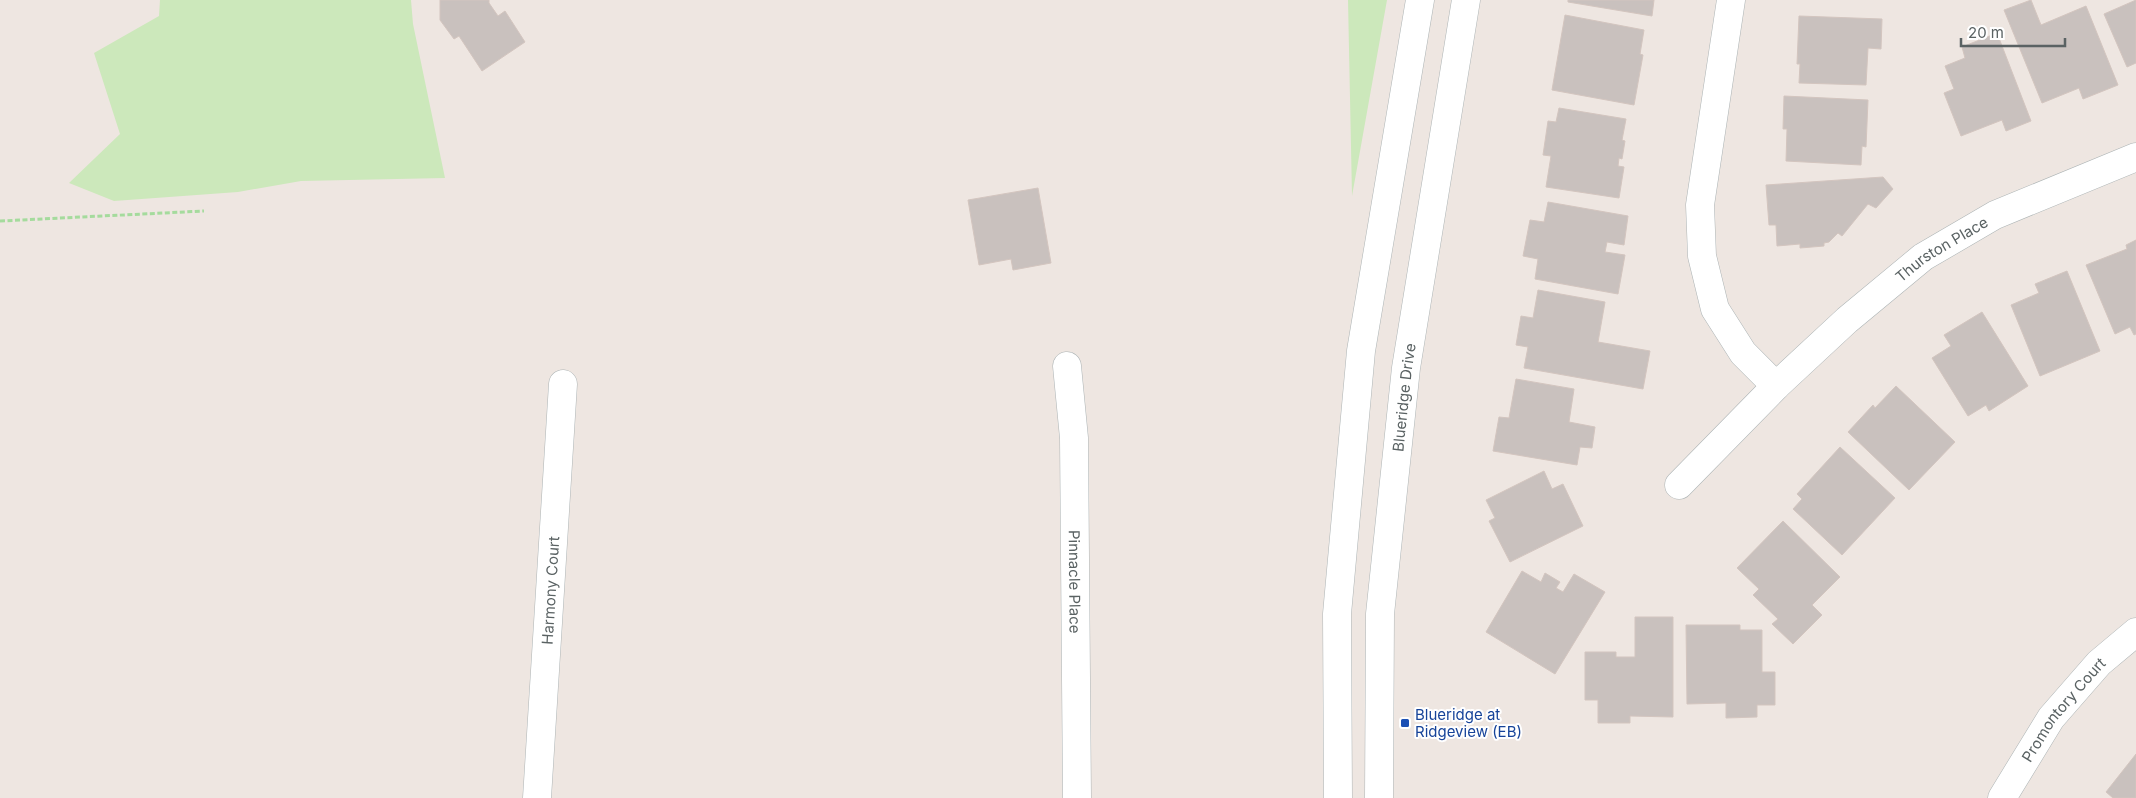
<svg xmlns="http://www.w3.org/2000/svg" width="2136" height="798" viewBox="0 0 2136 798" font-family="Inter,sans-serif">
	<rect width="100%" height="100%" fill="#eee6e1"/>
	<!-- green -->
	<path fill="#cce8bb" d="M160,0H411L413,24L445,178L301,181L238,192L114,201L69,183L120,134L94,53L159,16Z
		M1348,0H1387L1352,196Z"/>
	<!-- building -->
	<path fill="#c9c1be" stroke="#d3c5bf" d="M440,0H489V3L498,16L505,11L525,42L482,71L459,36L454,39L440,20Z
		M1568,0H1654L1652,16L1568,2Z
		M2031,0L2041,25L2086,6L2118,85L2083,99L2079,88L2042,103L2004,10Z
		M2136,0V63L2127,67L2104,14Z
		M1565,15L1644,30L1640,54L1643,55L1634,105L1552,90Z
		M1799,16L1882,19L1881,49L1868,48L1866,85L1799,83L1800,64H1797Z
		M1997,33L2031,121L2006,131L2002,120L1961,136L1944,93L1954,89L1945,66L1965,58L1962,47Z
		M1784,96L1868,100L1866,147L1862,146L1861,165L1786,161L1787,129H1783Z
		M1559,108L1626,119L1622,140L1625,141L1622,159L1619,158L1618,166L1624,167L1619,198L1546,187L1551,156L1543,155L1548,121L1556,122Z
		M1883,177L1893,189L1876,208L1868,204L1842,236L1838,233L1829,242L1824,243V246L1800,248V244L1777,246L1776,225H1769L1766,185Z
		M1038,188L1051,263L1013,270L1011,259L979,265L968,200Z
		M1548,202L1628,216L1624,245L1607,242L1605,252L1625,255L1618,294L1535,279L1538,259L1523,256L1530,220L1544,222Z
		M2136,240V334L2134,335L2130,327L2115,334L2086,265L2127,249L2126,245Z
		M2067,271L2100,351L2040,376L2011,305L2039,293L2035,284Z
		M1538,290L1605,302L1598,342L1650,351L1643,389L1524,368L1528,347L1516,345L1521,316L1533,318Z
		M1982,312L2028,386L1989,411L1986,405L1968,416L1932,358L1951,346L1944,335Z
		M1516,379L1574,389L1569,422L1595,427L1592,448L1580,447L1577,465L1493,451L1499,417L1509,418Z
		M1896,386L1955,442L1909,490L1848,432L1873,405L1875,408Z
		M1840,447L1895,498L1842,555L1793,509L1802,499L1797,494Z
		M1544,471L1552,489L1563,484L1583,526L1510,562L1489,521L1495,518L1486,500Z
		M1783,521L1840,577L1812,605L1822,615L1793,644L1772,624L1778,619L1753,595L1759,589L1737,568Z
		M1522,571L1541,582L1545,573L1560,582L1556,588L1563,592L1574,574L1605,592L1555,674L1486,632Z
		M1635,617H1673V717L1630,716V723H1598V700H1585V652H1616V657H1635Z
		M1686,625H1740V630H1762V672H1775V705H1757V717L1726,718V703L1687,704Z
		M2136,754V798H2113L2106,792Z"/>
	<g fill="none" stroke-linecap="round" stroke-linejoin="round">
		<defs>
			<g id="minor">
				<path d="M1731,0L1700,205L1702,256L1715,309L1743,353L1776,386"/>
				<path id="s1" d="M1067,366L1074,438L1077,798"/>
				<path id="s2" d="M1679,485L1776,386L1847,320L1923,257L1995,215L2136,157"/>
				<path id="s3" d="M537,798L563,384"/>
				<path id="s4" d="M2002,798L2051,718L2099,663L2136,632"/>
			</g>
			<g id="tertiary">
				<path d="M1338,798L1337,614L1361,351L1420,0"/>
				<path id="s5" d="M1379,798L1380,614L1406,368L1466,0"/>
			</g>
		</defs>
		<!-- minor casing -->
		<use href="#minor" stroke="#adb4b5" stroke-width="29"/>
		<!-- tertiary casing -->
		<use href="#tertiary" stroke="#adb4b5" stroke-width="29"/>
		<!-- path -->
		<path stroke="#a5db9d" stroke-width="3" stroke-dasharray="5 2.5" stroke-linecap="butt" d="M0,221L204,211"/>
		<!-- minor -->
		<use href="#minor" stroke="#fff" stroke-width="28"/>
		<!-- tertiary -->
		<use href="#tertiary" stroke="#fff" stroke-width="28"/>
	</g>
	<!-- markers -->
	<rect fill="#1a4fb4" stroke="#fff" stroke-width="2" x="1400" y="718" width="10" height="10" rx="2.5"/>
	<g text-anchor="middle" dominant-baseline="central" stroke-width="4" stroke-linejoin="round" paint-order="stroke">
		<!-- street labels -->
		<g font-size="15" fill="#5a6263" stroke="#fff">
			<text stroke="none"><textPath href="#s2" startOffset="354">Thurston Place</textPath></text>
			<text stroke="none"><textPath href="#s5" startOffset="402">Blueridge Drive</textPath></text>
			<text stroke="none"><textPath href="#s1" startOffset="216">Pinnacle Place</textPath></text>
			<text stroke="none"><textPath href="#s3" startOffset="208">Harmony Court</textPath></text>
			<text stroke="none"><textPath href="#s4" startOffset="108">Promontory Court</textPath></text>
		</g>
		<!-- transit labels -->
		<g font-size="15" fill="#164399" stroke="#fff" text-anchor="start">
			<text x="1415" y="714">Blueridge at<tspan x="1415" dy="17">Ridgeview (EB)</tspan></text>
		</g>
	</g>
	<!-- scale -->
	<path d="M1961 38v8h104v-8" fill="none" stroke="#5a6263" stroke-width="2.5"/>
	<text x="1968" y="38" font-size="15" fill="#5a6263" stroke="#ffffff" stroke-width="4" paint-order="stroke">20 m</text>
</svg>
